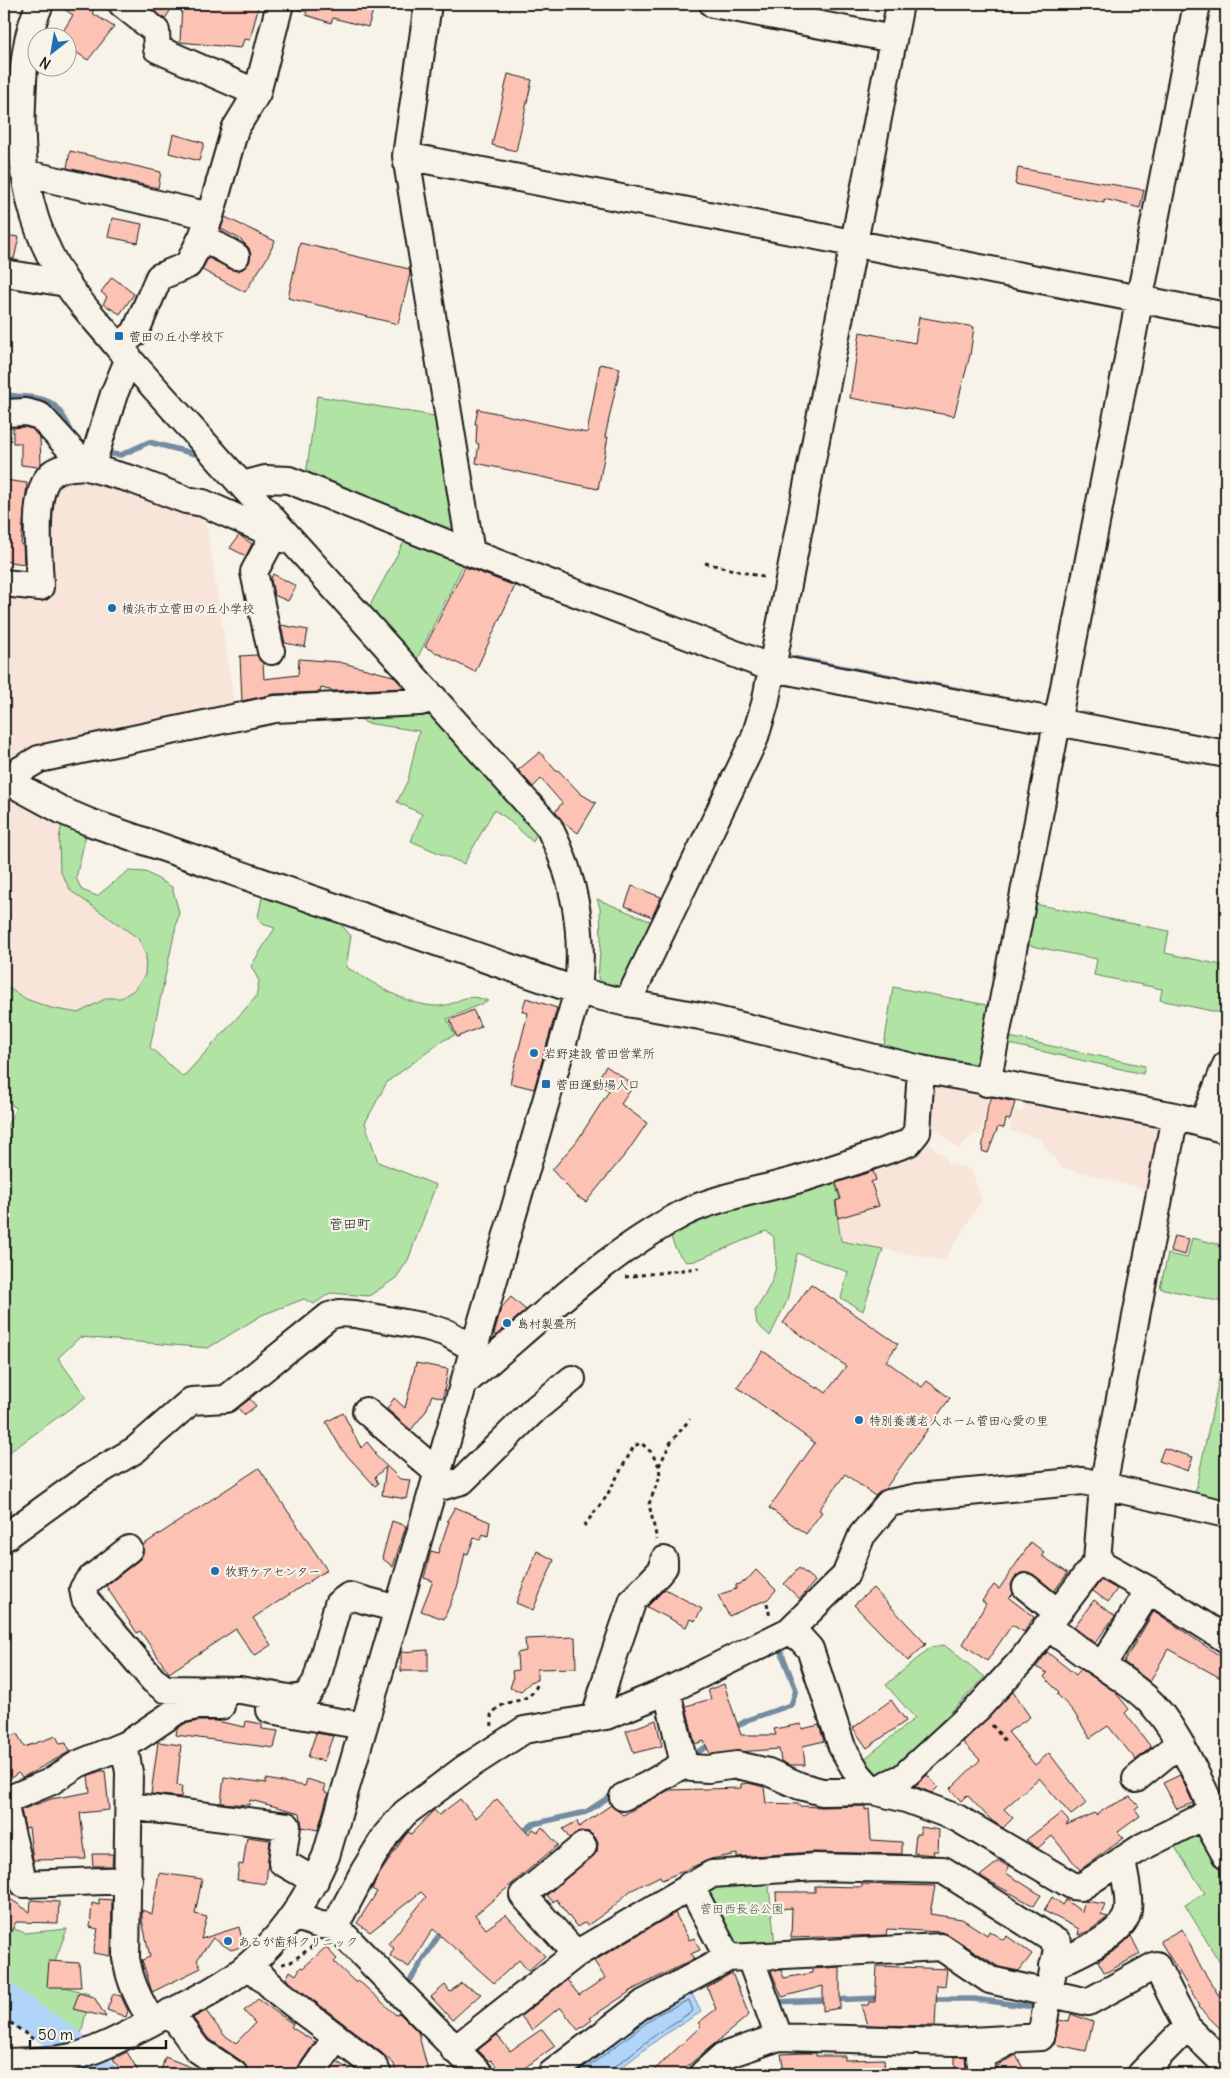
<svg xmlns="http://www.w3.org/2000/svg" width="1230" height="2078" viewBox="0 0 1230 2078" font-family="Delius,'Klee One',sans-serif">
	<rect width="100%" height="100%" fill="#f7f3e8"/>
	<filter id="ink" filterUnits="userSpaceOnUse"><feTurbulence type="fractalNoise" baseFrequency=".02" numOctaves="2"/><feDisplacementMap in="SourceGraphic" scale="10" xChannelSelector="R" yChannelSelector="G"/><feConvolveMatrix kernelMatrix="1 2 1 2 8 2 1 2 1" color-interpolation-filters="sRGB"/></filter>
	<g filter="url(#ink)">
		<!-- built -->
		<path fill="#f8e4d8" d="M88,476L198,514L207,528L235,709L184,721L29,750L4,766V588L46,593V493L64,479Z
			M4,791L62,823L59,839L71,891L138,938L146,955L145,975L134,990L121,998H107L78,1013L51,1008L26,999L4,985Z
			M936,1080L994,1092L987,1104L980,1135L974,1134L958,1149L928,1122Z
			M1025,1099L1160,1123L1156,1192L1061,1167L1039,1138L1009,1131L1015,1111L1023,1113Z
			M921,1136L947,1159V1163L971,1169L982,1200L944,1260L841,1241L835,1200L840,1199L833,1178Z"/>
		<!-- green -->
		<path fill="#b1e3a4" stroke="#668060" d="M317,396L446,418L463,535L306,475Z
			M405,540L465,561L416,661L368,609Z
			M431,709L538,829L533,842L505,817L494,810L464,864L411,841L422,814L397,802L408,780L419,731L366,723L353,713Z
			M62,823L87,830L76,878L82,890L97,896L128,871L146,872L172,887L179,912L150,1047L183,1077L256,997L259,981L251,966L275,928L262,924L258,917L263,893L336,919L351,936L346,967C373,982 404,1005 436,1006C458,1007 461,990 488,1001L447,1019L455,1035L444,1040L387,1082L365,1123L378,1162L436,1185L408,1260L396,1278L369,1296L330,1293L314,1304L304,1299L262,1315L208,1348L80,1337L58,1358L86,1397L4,1456V1132L16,1108L4,1099V985L26,999L51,1008L78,1013L107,998H121L134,990L145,975L146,955L138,938L71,891L60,871L59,839Z
			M597,899L664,927L631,991L602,985L598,978L601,939L600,908Z
			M1035,904L1169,931L1165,953L1226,966V1014L1160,1000L1162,989L1094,975L1097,959L1027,945Z
			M893,987L997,1007L980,1069L884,1046Z
			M1009,1037L1145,1066L1143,1074L1009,1044Z
			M833,1178L840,1199L835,1201L841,1241L883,1249L863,1311L841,1298L848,1272L797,1253L787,1301L770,1336L757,1324L755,1311C763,1298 775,1280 776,1264C776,1255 773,1246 774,1237L766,1231L695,1261L686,1262C677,1253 672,1244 670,1231L695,1215Z
			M1192,1238L1226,1246V1303L1160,1288L1168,1254L1187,1258Z
			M1223,1360L1226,1361V1506L1194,1498Z
			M944,1645L985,1677L905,1759L871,1781L858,1764L915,1718L886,1685L931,1647Z
			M1226,1813V1973L1185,1905L1205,1893L1169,1838Z
			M768,1878L775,1944L729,1948L698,1888Z
			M4,1925L25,1933L67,1929L56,1958L54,1984L90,1994L81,2035L69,2033L4,1995Z"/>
		<!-- water -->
		<path fill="#b0d5f9" stroke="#758ba1" d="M691,1992L701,2012L661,2037L613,2074H570L655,2010Z"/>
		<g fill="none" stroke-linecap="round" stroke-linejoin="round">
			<!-- shore -->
			<path stroke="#576674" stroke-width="1" d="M579,2074L658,2014L689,2000L693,2011L658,2033L613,2068L610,2074"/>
			<!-- stream -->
			<path stroke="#758ba1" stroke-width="5.5" d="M4,395C47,399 55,394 74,437
				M102,453L121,455L149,442L195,454
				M782,656L959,690
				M733,1729L747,1720L791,1705L796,1690L778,1644
				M689,1757L713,1743
				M520,1834L533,1824L586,1812L615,1793
				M409,1982L443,1929
				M929,1999H974L1034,2007
				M772,2002L883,1998"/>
			<!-- river -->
			<path stroke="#b0d5f9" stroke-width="32" d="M4,1998C36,2024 75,2041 101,2074"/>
		</g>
		<!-- building -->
		<path fill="#fcc2b4" stroke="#1c1c1c" d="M56,4H97L92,13L114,27L88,60L68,47V38H59L73,15Z
			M146,4H174L165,19Z
			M182,4H259L250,40L244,39L241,48L180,42Z
			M297,4H351L374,7L368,27L333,18L331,23L306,15L307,12L296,9Z
			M508,74L532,80L516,151L492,145Z
			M173,134L204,143L199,161L169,153Z
			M70,151L161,172L158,188L67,168Z
			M1018,168L1144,190L1140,208L1104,199V203L1015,184Z
			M225,217L275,241L267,258L245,292L202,270L208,258L236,271L243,269L249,263L251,255L249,248L240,239L221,229Z
			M112,218L142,224L138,243L108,237Z
			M4,235L19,237L14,259L4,258Z
			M300,243L409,269L410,274L398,324L288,298Z
			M112,277L134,294L120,314L103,304L107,297L101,292Z
			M919,317L974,327L970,355L954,416L850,398L860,332L915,343Z
			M600,364L620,368L605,437H608L598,489L476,463L479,444L476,443L477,424H475L478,409L587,433Z
			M24,427L32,429L40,438L41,464L38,467L21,465V443H13V428Z
			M4,480L27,483L21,545H23L24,564L4,561Z
			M239,535L252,544L246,556L230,548Z
			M465,567L515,586L475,672L425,647Z
			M273,574L296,586L288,601L274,595L271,579Z
			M281,625L308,630L305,647L285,643Z
			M257,655L263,663L264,679L298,675L299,659L339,662L393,676L404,688L334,691L321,688L320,692L274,694L242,701L240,656Z
			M540,752L556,771L558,770L581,794L596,803L578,833L563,822L555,812L562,803L541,779L533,787L518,770Z
			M632,886L661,897L652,917L625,906Z
			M526,998L557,1008L534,1089L510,1083L528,1013L522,1011Z
			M473,1010L481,1027L457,1037L450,1020Z
			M606,1066L634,1085L621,1104L647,1123L628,1151L586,1202L576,1196L552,1170L577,1141L609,1091L596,1082Z
			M992,1097L1015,1102L1010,1120L1006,1119L1004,1128L998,1127L988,1153L982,1151L988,1105Z
			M873,1171L876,1180L871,1182L879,1206L838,1218L836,1201L841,1199L836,1183Z
			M1174,1236L1189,1239L1185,1255L1170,1251Z
			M811,1284L898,1344L886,1361L922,1387L927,1381L950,1398L885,1489L875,1496L845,1474L819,1510L822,1512L806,1534L769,1508L815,1443L737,1387L763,1351L817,1389L818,1387L826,1393L846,1366L783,1323Z
			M511,1297L526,1310L495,1336L494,1334L501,1308Z
			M416,1363L448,1369L443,1398L432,1395L426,1411L411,1430L387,1409L394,1398L405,1408Z
			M250,1399L256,1406L244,1415L238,1408Z
			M343,1413L361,1448L367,1442L376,1453L374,1454L400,1479L410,1480L406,1499L382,1495L386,1467L375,1477L378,1484L375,1486L342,1450L326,1422Z
			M1164,1448L1193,1457L1188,1471L1159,1461Z
			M259,1468L327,1570L253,1618L271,1645L254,1656L236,1629L169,1673L140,1631L137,1633L106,1586L139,1560L143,1554V1545Z
			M455,1507L490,1522L488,1536L483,1534L480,1540L474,1538L468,1554L465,1553L458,1585L444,1619L421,1611L433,1581L424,1578L431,1551L438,1553L449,1521H447Z
			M392,1521L406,1526L393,1567L382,1558Z
			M1031,1542L1044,1552L1042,1556L1068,1573L1054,1591L1029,1572L1021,1573L1015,1577L1011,1585L1013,1594L1009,1598L1034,1617L1024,1632L1012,1625L987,1661L963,1644L986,1604L982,1601L994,1585L999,1589Z
			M537,1551L554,1560L533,1610L516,1603Z
			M799,1568L815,1581L800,1599L784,1584Z
			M756,1570L776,1590L768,1599L729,1616L718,1595L736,1589V1585L746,1581Z
			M1101,1580L1117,1589L1108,1602L1093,1591Z
			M873,1588L926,1644L908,1661L854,1605Z
			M665,1589L702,1609L695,1621L690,1619L686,1627L647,1607Z
			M1094,1600L1115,1616L1095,1643L1074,1627Z
			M1154,1611L1226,1660V1681L1168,1649L1150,1682L1124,1662Z
			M575,1637L576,1668L537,1669V1680L532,1681L521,1691L510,1688L513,1679L512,1671L518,1670L517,1653L526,1651L525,1639Z
			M428,1650V1671H401V1652Z
			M1047,1652L1076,1675L1081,1669L1115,1692L1129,1709L1125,1713L1151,1747L1136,1760L1108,1726L1090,1738L1073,1711L1057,1694L1059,1692L1044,1677L1047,1673L1036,1667Z
			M724,1684L741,1735H776L774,1729L801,1724L802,1729L819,1725L824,1741L803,1746L805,1765H789L781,1761L779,1749L710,1754L704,1741L695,1744L686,1706L711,1699L708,1690Z
			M1013,1692L1030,1717L1008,1732L1035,1765L1049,1753L1078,1791L1087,1803L1071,1815L1039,1778L1004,1809L1013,1818L1003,1828L991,1820L967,1795L961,1801L950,1789L980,1760L963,1742Z
			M891,1700L906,1721L867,1748L853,1728Z
			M656,1720L662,1746L634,1753L626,1731Z
			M199,1721H216L245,1727L246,1721L262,1724V1729L278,1731L274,1748L176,1735L177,1729L184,1724Z
			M17,1733L24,1747L56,1736L60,1744L66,1743L69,1752L27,1775L22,1777L18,1773L4,1783V1741Z
			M316,1733L333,1736L324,1761L308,1757Z
			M158,1742L181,1745L177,1785L182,1786L181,1797L151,1794Z
			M100,1771H105L109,1810L80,1813L86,1859L33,1860L29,1827L25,1828L21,1810L51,1799L90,1792L88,1776Z
			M927,1775L938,1787L932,1793L915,1786Z
			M1180,1775L1193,1803L1177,1809L1163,1783Z
			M224,1777L266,1783V1779L305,1786L307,1779L326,1785L324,1791L328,1794L318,1830L302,1827L300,1813L250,1800L249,1805L221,1803Z
			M748,1783L764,1787L766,1803L799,1804V1806L822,1807L865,1806V1810L869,1809L871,1840L902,1842V1854L814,1852L737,1857V1854L711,1859L662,1880L660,1876L630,1891L612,1908L588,1925L584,1923L577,1927L556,1899L553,1902L547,1895L597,1852L598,1843L595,1837L589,1832L580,1831L569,1838L563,1829L577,1821L579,1827L611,1805L623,1815L669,1790L741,1788V1784Z
			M1130,1797L1139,1806L1135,1809L1140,1816L1118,1832L1124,1838L1080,1870L1052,1836L1038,1848L1026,1840L1061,1813L1069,1821L1066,1825L1094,1813L1096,1815L1108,1807Z
			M460,1799L476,1818L497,1799L529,1834L533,1829L538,1832L542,1827L558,1845L475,1915L486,1929L506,1915L545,1956L528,1971L519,1960L494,1983L433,1929L409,1967L390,1956L394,1948L388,1944L426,1897L421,1892L370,1932L357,1923L377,1892L372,1889L377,1878L404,1837L408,1832L411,1834L434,1810L439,1815Z
			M921,1827L939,1830L938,1851H933L934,1855L914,1853L916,1834H921Z
			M247,1837L270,1840L266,1884L237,1880L239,1864L243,1865Z
			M92,1854H113L112,1866H93Z
			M999,1861L1009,1867L1006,1873L1041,1895L1034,1906L980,1876Z
			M159,1873L202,1879L195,1914L207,1917L201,1939L239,1927L244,1946L231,1950L213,1938L197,1960L201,1968L152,1992L142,1960L150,1957L142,1920V1910L152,1914Z
			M862,1884L935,1886L930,1914L962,1919L987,1935L989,1931L1003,1940L1007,1936L1032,1954L1019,1971L999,1967L949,1935L941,1932L887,1929L886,1935L791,1938L792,1908L777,1909L776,1892H815V1886L862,1887Z
			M4,1895L30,1912L31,1900L59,1902L58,1923L16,1922L4,1945Z
			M1052,1897L1063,1905L1066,1900L1082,1912L1084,1901L1105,1904L1101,1915L1108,1917L1089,1931L1078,1935L1079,1929L1044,1911Z
			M99,1899L112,1900L111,1956L93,1953L98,1929L90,1927L92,1903L99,1905Z
			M675,1913L689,1940L694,1938L700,1950L691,1954L694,1959L634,1989L590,2018L592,2020L578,2030L560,2007L532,2030L521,2016L567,1980L579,1995L605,1978L594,1961Z
			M1182,1929L1201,1967L1219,1996L1226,2003V2034L1198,2007L1200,2006L1160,1941Z
			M1131,1936L1140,1954L1107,1972H1104L1098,1961L1117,1949Z
			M326,1947L337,1959L334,1962L356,1983L358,1980L396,2015L399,2013L418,2032L429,2074H396L394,2064L382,2053L286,1979L290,1971L296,1975L301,1967L303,1968Z
			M49,1961L79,1963L81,1987H47Z
			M877,1966L947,1969L945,1986L937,1985L935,2026L867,2025L861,2005H868L869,2002H875Z
			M840,1967V2008L823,2011V1986L782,1997L771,1971L781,1970L784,1978L812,1973V1969Z
			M732,1973L749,2015L678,2074H650L701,2026L698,2023L716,2009L707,1987Z
			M461,1983L481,1994L452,2020L431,1997L445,1985L450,1992Z
			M79,1993L94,1997L106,2017L73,2009Z
			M113,1994L121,1996L128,2011L126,2017L107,2010Z
			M258,1999L293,2024L291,2027L315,2042L299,2065L296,2074H249L243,2062L208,2038L193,2018L206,2011L224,2035L236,2043L255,2023L244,2011Z
			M1071,2014L1093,2022L1086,2051L1054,2044L1059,2020L1069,2022Z
			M542,2029L555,2046L516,2074H503L491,2060L489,2061L478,2050L497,2035L510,2051Z
			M127,2052L140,2074H123L113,2059Z
			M804,2053H816V2056H845V2060L884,2059L885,2074H828L829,2070L784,2072L781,2054Z
			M1016,2055L1026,2074H1005L996,2067Z
			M965,2056L966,2070L955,2068V2057Z
			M165,2057L206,2073V2074H160Z
			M337,2062L356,2074H329Z"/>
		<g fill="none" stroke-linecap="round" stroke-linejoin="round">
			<defs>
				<path id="minor" d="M122,4L156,31L157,49L257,93
					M428,4L406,156L471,553
					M713,4L893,39
					M406,156L1226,316
					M24,173L210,216
					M202,237L236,256
					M4,273L66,283
					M118,347L135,333L159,277L188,265L202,237L210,216L235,129L257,93L280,4
					M4,413L26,412L40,416L72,451L91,468L131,479L186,500L203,503L287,540
					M91,468L114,394L129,358
					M242,485L265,479L289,480L471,553L772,668L1226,754
					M4,583L40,587C40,561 29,488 54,472C64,466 76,467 88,466
					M271,651L254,572L274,535
					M4,779L63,811L89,822L578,991L627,1003L700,1016L921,1069L1175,1116L1226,1130
					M5,779L39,759L275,709L420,702L434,698
					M627,1003L754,740L765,704L900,4
					M987,1083L1197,4
					M1175,1116L1103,1486L1097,1561L1149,1590L1226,1639
					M1203,1122L1226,1065
					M463,1384C533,1325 602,1256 684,1213C714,1198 756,1191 789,1182C829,1171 868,1157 908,1143L917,1132L921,1069
					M366,1411L438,1473
					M433,1489L462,1481L534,1410L572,1379
					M4,1538L84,1480L135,1450L191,1401L226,1399L329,1316L339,1313L355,1314L427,1327L447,1333L473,1348
					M129,1549L88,1581L83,1589L85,1599L153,1680L165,1689L240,1690L295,1699L307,1695L316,1682L338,1604L349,1596L398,1609
					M1026,1587L1057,1612
					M1046,1627C1060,1634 1070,1644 1083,1653C1104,1667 1126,1680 1145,1697C1175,1723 1196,1775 1213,1810
					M789,1631L801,1639L810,1649L842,1747L858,1774L873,1791L906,1799L957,1818L1073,1886L1081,1887L1142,1847L1226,1805
					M1108,1656L1149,1590
					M667,1691L684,1764L692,1768L708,1769L737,1765L768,1772L800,1786L822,1792L873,1791L903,1777L978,1708L1022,1660L1097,1561
					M270,1710L364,1726
					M595,1718L608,1673L633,1600L659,1573L664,1567V1560
					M124,1745L129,1772L126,1958C130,1983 139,2000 152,2022
					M1136,1779L1180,1743
					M623,1797L648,1785L684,1764
					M4,1801L50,1782L78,1764L129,1743L178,1710L197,1706H221
					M4,1804L24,1884L129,1880
					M129,1806L287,1826L282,1862L315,1881
					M1203,1815L1226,1856
					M690,1885L728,1958
					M294,1916L320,1925L335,1926L364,1871L386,1835L405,1813L464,1769L524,1730L606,1716L667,1691L789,1631L845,1576L862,1535L889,1503L918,1497L1083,1481L1226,1514
					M335,1926L480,2074
					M576,1954L523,1895L583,1846
					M750,1958L779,2037
					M249,1965L279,1993L373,2065L378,2074
					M1053,1966C1074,1955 1125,1936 1128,1910C1130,1894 1124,1875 1122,1860
					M170,2012L197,2049L234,2074
					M454,2050L576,1954L712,1874L815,1867L943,1870L1058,1943L1041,2037L952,2042L779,2037L723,2056L703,2074
					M4,2062C26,2061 50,2062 72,2057C101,2050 126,2035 152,2022C184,2005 223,1988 250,1964C285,1934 308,1897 326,1856L578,991C584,931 576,881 549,827L118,347C103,328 86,311 72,291C31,235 19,172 22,104C23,69 25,36 40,4
					M311,2074L336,2038
					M551,2074L644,2003L728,1958L941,1947L990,1980L1088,2002L1156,1965L1187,2027L1226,2065
					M982,2074L980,2057L1010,2041
					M1141,2074L1187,2027"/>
			</defs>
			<!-- minor casing -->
			<use href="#minor" stroke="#1c1c1c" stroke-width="30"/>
			<!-- path -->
			<path stroke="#1c1c1c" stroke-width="3" stroke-dasharray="4 4" stroke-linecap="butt" d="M705,563L767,578
				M625,1277L699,1268
				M659,1466L671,1442L690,1419
				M584,1526L606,1497L634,1446L641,1443L651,1452L659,1466L660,1476L649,1504L657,1540
				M767,1603L770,1617
				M992,1725L1006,1742
				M492,1726L491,1715C506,1694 528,1709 538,1683
				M282,1964L291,1962L313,1946
				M4,2018L33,2039"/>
			<!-- minor -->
			<use href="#minor" stroke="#f7f3e8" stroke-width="26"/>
		</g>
	</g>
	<!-- markers -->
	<g fill="#1f6fb2" stroke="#f7f3e8" stroke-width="2">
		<rect x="114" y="331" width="10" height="10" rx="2.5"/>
		<circle cx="112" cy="608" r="5"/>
		<circle cx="534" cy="1053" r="5"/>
		<rect x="541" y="1079" width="10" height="10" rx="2.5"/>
		<circle cx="507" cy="1323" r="5"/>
		<circle cx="859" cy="1420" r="5"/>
		<circle cx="215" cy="1571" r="5"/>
		<circle cx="228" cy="1941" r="5"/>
	</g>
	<g text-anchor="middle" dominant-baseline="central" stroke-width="4.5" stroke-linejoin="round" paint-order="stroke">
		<!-- poi labels -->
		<g font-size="12" fill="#1c1c1c" stroke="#f7f3e8" text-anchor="start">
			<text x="129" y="336">菅田の丘小学校下</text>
			<text x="122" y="608">横浜市立菅田の丘小学校</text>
			<text x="544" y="1053">岩野建設 菅田営業所</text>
			<text x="556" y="1084">菅田運動場入口</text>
			<text x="517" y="1323">島村製畳所</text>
			<text x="869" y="1420">特別養護老人ホーム菅田心愛の里</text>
			<text x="225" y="1571">牧野ケアセンター</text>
			<text x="238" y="1941">あるが歯科クリニック</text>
		</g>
		<!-- park labels -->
		<g font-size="12" fill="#495845" stroke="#f7f3e8">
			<text x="742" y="1908">菅田西長谷公園</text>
		</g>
		<!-- neighbourhood labels -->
		<g font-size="14" fill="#1c1c1c" stroke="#f7f3e8">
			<text x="350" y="1224">菅田町</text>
		</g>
	</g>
	<!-- margin -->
	<rect width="1230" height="2078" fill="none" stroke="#f7f3e8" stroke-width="20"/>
	<rect x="10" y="10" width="1210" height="2058" fill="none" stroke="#1c1c1c" stroke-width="2" filter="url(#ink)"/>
	<!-- north arrow -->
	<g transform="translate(52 52) rotate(211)"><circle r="24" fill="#f7f3e8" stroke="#9f9d96"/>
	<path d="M0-4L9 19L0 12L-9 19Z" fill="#1f6fb2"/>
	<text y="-8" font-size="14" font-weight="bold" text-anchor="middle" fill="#1c1c1c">N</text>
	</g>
	<!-- scale -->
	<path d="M30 2040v8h136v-8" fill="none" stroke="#1c1c1c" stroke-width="2.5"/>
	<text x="38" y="2040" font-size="15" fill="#1c1c1c" stroke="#f7f3e8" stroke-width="4" paint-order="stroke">50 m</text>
</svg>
